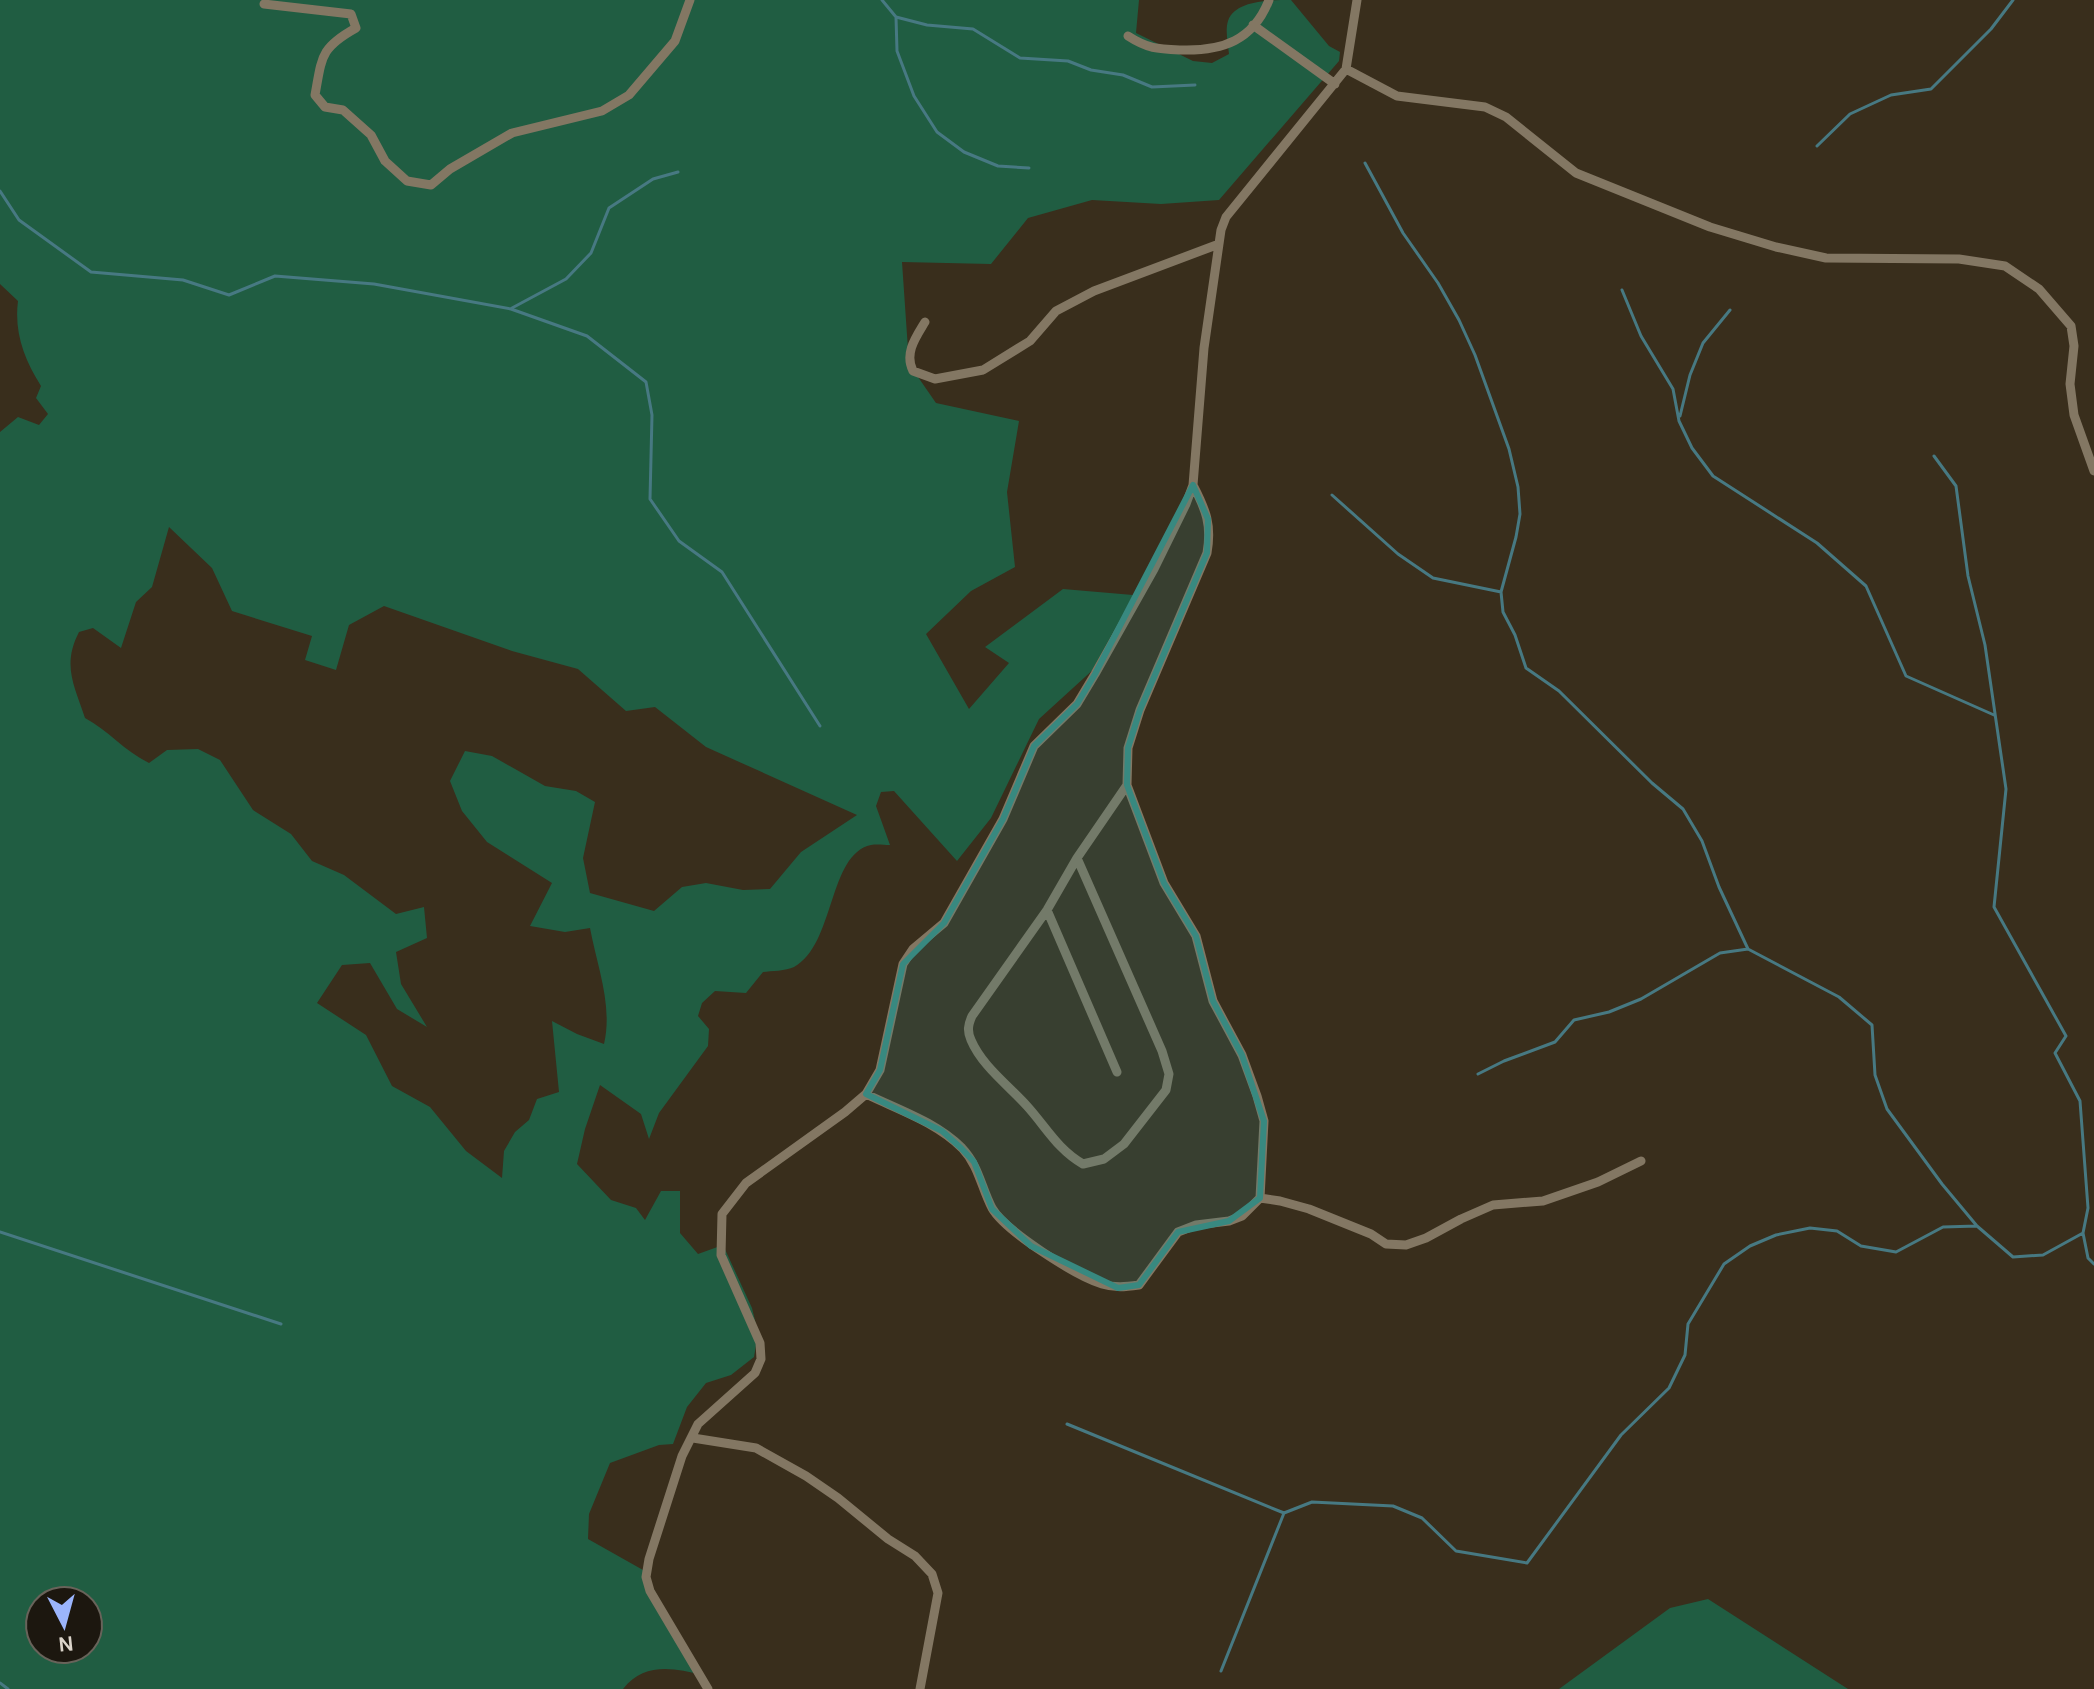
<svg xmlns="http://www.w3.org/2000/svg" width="2094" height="1689" viewBox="0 0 2094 1689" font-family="Karla,sans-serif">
	<rect width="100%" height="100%" fill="#392e1c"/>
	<!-- green -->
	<path fill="#205d42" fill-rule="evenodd" d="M0,0H1139L1136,33L1193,61L1212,63L1229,54C1228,44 1225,30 1228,21C1235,0 1270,0 1291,0L1329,46L1340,52L1339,61L1219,200L1161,204L1092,200L1028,218L991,264L902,262L909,364L936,403L1019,421L1007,492L1015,567L971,591L926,634L969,709L1009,663L985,647L1063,589L1133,595L1096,667L1039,719L991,818L957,861L894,791L881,792L876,806L890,845C884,845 877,844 871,845C828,854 835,945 794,967C786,971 771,971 763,972L746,993L715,991L702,1003L698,1016L709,1029L708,1046L659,1113L649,1139L641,1114L600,1085L585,1129L577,1164L611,1200L636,1208L645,1220L661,1191H680V1233L698,1254L723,1245L752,1308L758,1333L754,1357L731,1375L706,1383L687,1407L673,1444L659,1445L610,1463L589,1514L588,1539L643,1570L702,1675C674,1668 644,1662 623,1689H0V432L18,417L39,425L48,414L36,398L41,386C24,359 14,332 18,301L0,284ZM169,527L212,568L232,611L312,636L305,660L336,670L349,625L384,606L512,651L578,669L626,711L655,707L706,747L857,815L801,852L770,889L743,890L706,883L682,887L654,911L590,893L583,858L595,802L576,791L545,786L492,756L465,751L450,781L462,811L487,842L552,883L530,926L565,932L590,928C597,966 613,1005 604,1044L577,1034L552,1021L559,1092L537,1099L529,1120L515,1132L504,1151L502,1178L466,1151L430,1107L392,1086L366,1035L317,1003L342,965L370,963L397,1009L427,1027L401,984L396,952L427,938L424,907L396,914L344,875L312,861L291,834L253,810L220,760L198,749L167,750L149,763C124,751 108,730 85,718C74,685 62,665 79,632L93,628L121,648L136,602L152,587ZM40,1601H88V1649H40Z
		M1708,1599L1848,1689H1559L1670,1608Z"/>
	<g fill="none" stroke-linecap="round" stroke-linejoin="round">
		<!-- stream -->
		<path stroke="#477982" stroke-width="3" d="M882,0L896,17L927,25L973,29L1020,58L1068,61L1091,70L1123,75L1152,87L1195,85
			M896,17L897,51L914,96L937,132L964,152L998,166L1029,168
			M1817,146L1850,114L1891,95L1931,89L1991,29L2013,0
			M1365,163L1403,233L1438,283L1459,320L1475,355L1509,449L1518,487L1520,514L1516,537L1501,592L1503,612L1515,635L1526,668L1559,691L1652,783L1683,809L1702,841L1719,887L1748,949L1839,997L1872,1025L1875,1075L1887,1109L1942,1184L1977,1226L2013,1257L2043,1255L2083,1233
			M0,191L19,220L91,272L183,280L229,295L275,276L374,284L511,309L587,336L646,382L652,415L650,499L679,541L722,572L820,726
			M1622,290L1641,336L1673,389L1679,421L1692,448L1713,476L1817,543L1866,586L1906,676L1994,715
			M512,308L566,279L591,253L609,208L653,179L678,172
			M1680,416L1690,375L1703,343L1730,310
			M1934,456L1956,486L1968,576L1985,645L2006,789L1994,907L2066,1036L2055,1053L2080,1101L2088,1208L2083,1233L2088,1258L2094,1264
			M1332,495L1398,554L1433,578L1501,592
			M1478,1074L1504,1061L1555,1042L1574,1020L1609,1012L1641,999L1720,953L1748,949
			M0,1232L281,1324
			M1067,1424L1284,1513
			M1221,1671L1284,1513L1312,1502L1393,1506L1422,1518L1456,1551L1527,1563L1621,1435L1669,1388L1685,1355L1688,1324L1724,1264L1750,1246L1776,1235L1810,1228L1837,1231L1861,1246L1896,1252L1943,1227L1977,1226
			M0,1683L8,1689"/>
		<!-- minor -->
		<path stroke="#837763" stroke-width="9" d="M264,4L351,14L356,28C320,48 322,57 315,95L325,107L343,110L371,135L385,161L407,181L431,185L450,169L512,133L602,111L629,95L675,41L690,0
			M1253,25L1335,84
			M1128,36C1148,49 1158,49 1182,50C1222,51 1253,41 1269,0
			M1346,69L1397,96L1485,107L1506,117L1576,173L1710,227L1776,247L1826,258L1959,259L2005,266L2039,289L2071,326L2074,346L2070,384L2074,415L2094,471
			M925,322C916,337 904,353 913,371L935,379L983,370L1030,341L1056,311L1094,291L1219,244
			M1193,485C1206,510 1212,525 1207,553L1140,710L1128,748L1127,785L1164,883L1196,936L1213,1001L1242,1055L1257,1096L1264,1121L1260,1198
			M1077,858L1162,1051L1169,1074L1166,1090L1124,1144L1104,1159L1083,1164C1058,1150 1046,1127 1027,1106C1008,1085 982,1066 971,1040C967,1031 968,1025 972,1016L1047,910L1077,858L1127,785
			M1047,910L1117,1072
			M866,1094C899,1110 936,1122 962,1148C979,1166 981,1187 992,1208C1005,1231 1076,1276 1102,1284C1115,1288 1125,1287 1139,1285L1178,1232L1196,1225L1229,1221L1242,1216L1260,1198L1280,1201L1309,1209L1371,1234L1386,1244L1406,1245L1426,1238L1461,1219L1493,1205L1543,1201L1598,1182L1641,1161
			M693,1438L756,1448L806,1476L838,1498L888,1539L915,1556L932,1574L938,1593L920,1689
			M708,1689L650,1591L646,1577L649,1559L682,1456L698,1424L755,1373L761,1359L760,1343L721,1255L722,1214L746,1183L845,1112L866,1094L880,1070L903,964L913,949L944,923L1003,819L1034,746L1077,704L1095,674L1154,569L1186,504L1193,485L1204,348L1221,230L1226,217L1346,69L1357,0"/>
	</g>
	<!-- marked area -->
	<path fill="#388980" fill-opacity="0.2" stroke="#388980" stroke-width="6" stroke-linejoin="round" d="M1193,485L1208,519L1207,553L1140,710L1128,748L1127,785L1164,883L1196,936L1213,1001L1242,1055L1264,1121L1260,1198L1229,1221L1178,1232L1139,1285L1118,1288L1031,1246L992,1209L974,1162L961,1148L942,1131L866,1094L880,1070L903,964L944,923L1003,819L1034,746L1077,704L1095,674Z"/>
	<!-- north arrow -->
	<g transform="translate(64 1625) rotate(174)"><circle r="38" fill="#1c170f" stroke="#68635a" stroke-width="2"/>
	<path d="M0-6L14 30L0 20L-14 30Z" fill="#9bb5fd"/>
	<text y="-12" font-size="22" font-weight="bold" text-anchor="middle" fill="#dbd4ca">N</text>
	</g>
</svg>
